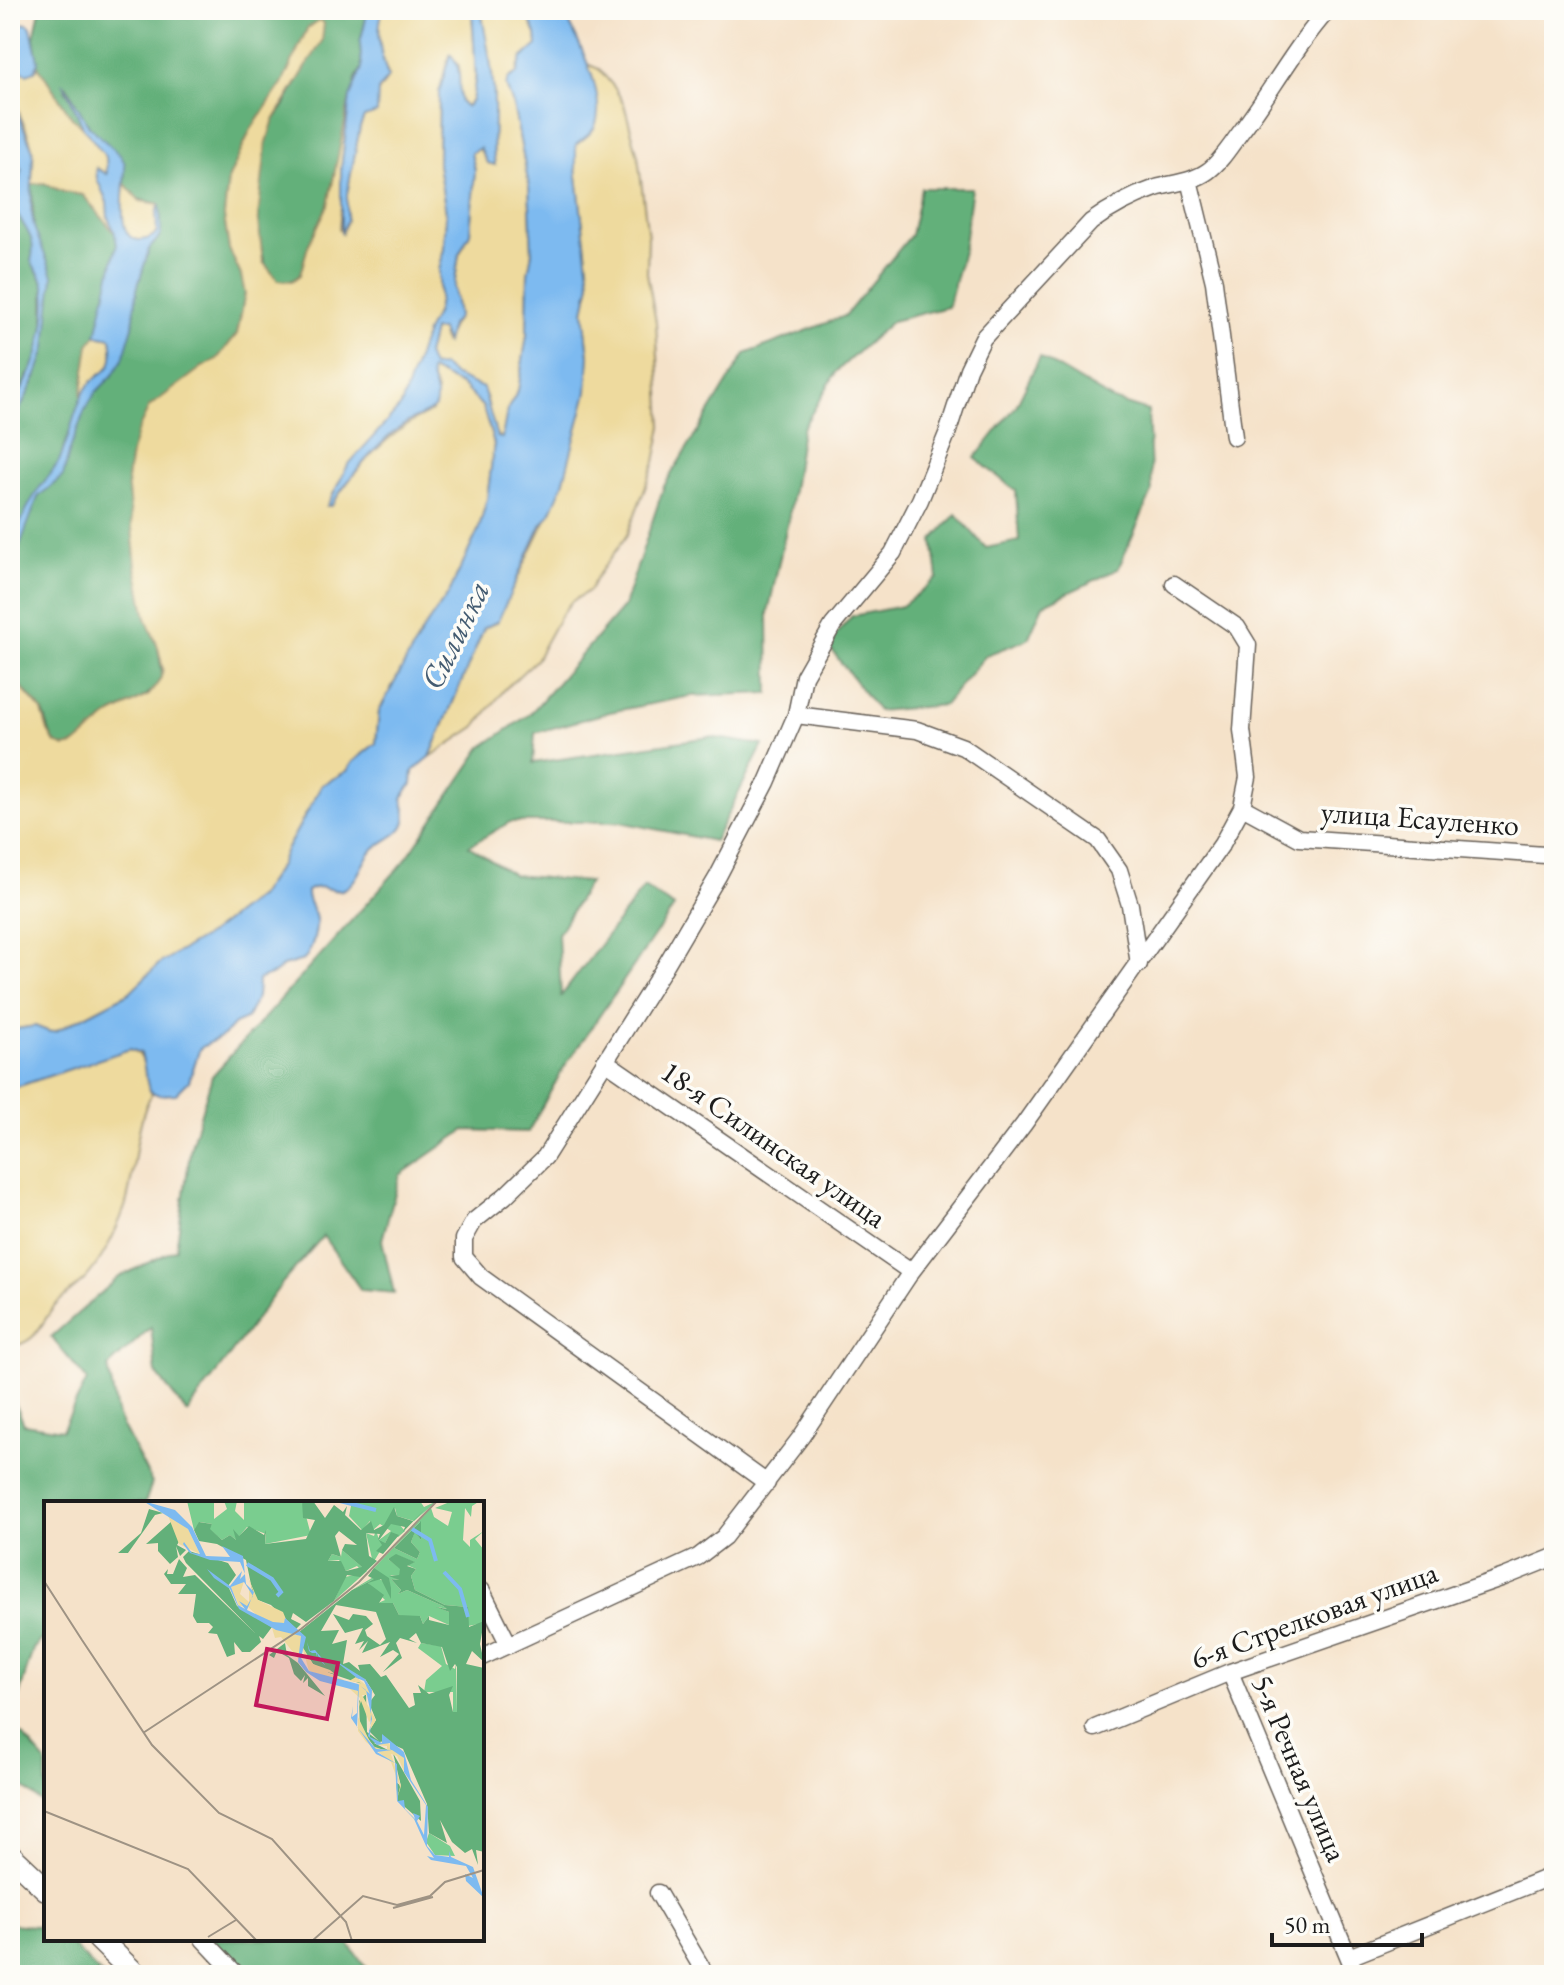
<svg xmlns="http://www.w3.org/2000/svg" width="1564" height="1985" viewBox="0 0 1564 1985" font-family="'EB Garamond',serif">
	<rect width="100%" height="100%" fill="#fdfcf7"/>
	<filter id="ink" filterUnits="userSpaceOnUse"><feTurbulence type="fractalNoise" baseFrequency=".0125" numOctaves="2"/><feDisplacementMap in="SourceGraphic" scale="16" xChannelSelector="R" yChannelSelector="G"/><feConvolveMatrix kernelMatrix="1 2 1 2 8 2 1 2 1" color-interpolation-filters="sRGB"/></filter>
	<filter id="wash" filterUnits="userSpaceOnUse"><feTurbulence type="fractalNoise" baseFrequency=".006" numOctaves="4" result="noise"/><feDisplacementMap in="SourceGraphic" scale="32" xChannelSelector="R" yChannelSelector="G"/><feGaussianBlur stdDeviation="1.8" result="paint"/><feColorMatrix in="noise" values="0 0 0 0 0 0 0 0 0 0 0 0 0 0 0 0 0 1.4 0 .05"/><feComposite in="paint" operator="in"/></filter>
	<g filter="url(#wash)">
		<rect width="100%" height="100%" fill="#f5e2c9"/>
		<!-- forest -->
		<path fill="#63b07a" stroke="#40664b" stroke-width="2" d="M40,10H368L360,43L362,68L356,78L328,205L308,246L300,275C294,280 285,285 278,280C247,263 260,154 271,126C274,118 281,112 285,105C297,83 308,61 322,41L307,29L283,82L250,131L228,180L224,216L229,249L241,275L245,294L237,334L217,359L201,368L131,453L127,480L136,566L146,618L158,647L162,674C154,699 130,702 110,715C97,723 86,741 71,746C49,753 50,725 43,712C40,708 14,678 10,675V572L20,543L38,497L63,476L70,449L85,410L96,392L113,375L133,326L137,289L149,249L161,235L160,204L134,198L124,183C128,149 106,149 89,126C80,114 74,99 67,86L65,90L75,104L83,127L72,118L38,66L34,37Z
			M10,114L16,124L13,147L22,170L13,205C22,227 39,236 31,261L41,278L44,287V325L37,359L18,393L10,417Z
			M39,182L64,192L83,195L115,233L117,244L103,312L96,335L89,346L81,398L59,462L37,492L21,523L10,554V429L37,375L53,276L34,228L32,184Z
			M921,188H972L963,251L948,307L892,321L837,371L802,429L790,511L768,613L769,693L691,696L610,712L535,733L533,763L710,737L763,745L714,841L620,822H510L469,846L514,875L589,882L558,934L561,996L644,887L674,907L563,1069L528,1132L465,1130L400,1175L382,1240L394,1293L361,1290L323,1236L283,1282L187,1413L156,1373L151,1327L108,1367L118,1417L152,1483L145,1503H46V1634L33,1649L16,1706L10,1702V1392L24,1424L62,1430L87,1380L51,1337L119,1277L176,1249L191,1146L212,1076L404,862L482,747L530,714L624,606L664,486L745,354L845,316L911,235Z
			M1040,357L1113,400L1148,411L1152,492L1118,569L1043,605L1028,639L986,655L944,705L878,711L827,644L852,616L902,606L938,578L933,540L956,514L986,548L1019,541L1016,491L975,458L1016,406Z
			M10,1726L24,1737L46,1762V1806L10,1776Z
			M10,1924L46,1927V1939H66L102,1975H10Z
			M193,1939H345L371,1975H227Z"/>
		<!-- sand -->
		<path fill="#eeda9e" stroke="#857b5d" stroke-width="2" d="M383,10H472C472,33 481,88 469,105L463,106C456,93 460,80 459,66L449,55L439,93L438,164L446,213L444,249L439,270V300L436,314L427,330L401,406L348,465L327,506H331C357,467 388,431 432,411L437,391L429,375L431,370L463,386L483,407L494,444L487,499L478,531L449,593L423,630L379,711L376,743L353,762L347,771L322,785L285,852L280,865L260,895L211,933L160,963L129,993L56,1031L50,1032L35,1026L10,1030V785L16,775L10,722V675L42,711L48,731L55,743L65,747L74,745L110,715L149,695L160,680L163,670L158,647L146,618L136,566L127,480L131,453L137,432L149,407L201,368L217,359L237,334L245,294L241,275L229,249L224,216L228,180L250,131L283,82L307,29L319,20L324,23L322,41L273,122L266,146L258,218L263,262L278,280L292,281L300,275L308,246L328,205L350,97L341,169L343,184L339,229L342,233L347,220V194L360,127L364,117L377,112L376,95L386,81L388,74L380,54L379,22Z
			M481,10H525L536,34L537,45L518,66L517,73L509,78L506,85L513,104L529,186L532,253L528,273L527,335L518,391L507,410L505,434L500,438C485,425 494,399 479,386L432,368L427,355L433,330H441L444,342C450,333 451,325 458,317L454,287L459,255L470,233L475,170L471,153L479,148L487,163L495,165C491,144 495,125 494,103C494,72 486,41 481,10Z
			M587,64L599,69L614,87L624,104L638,156L648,237L647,273L656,322L662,426L655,462L627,535L596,578L590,590L571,602L559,618L536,660L505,689L475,727L430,757L484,628L496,623L563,484L577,428L589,356L584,311L590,283L576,168V145L588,135L594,82Z
			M38,66L72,118L83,127L106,157L107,174L97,168C96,181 103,188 106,200C110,212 109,221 115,233L83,195L64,192L44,183L32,184C32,174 34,162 33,152C31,128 0,91 17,67L24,73L37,69Z
			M124,183L140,201L160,204L157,232C152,237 148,240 140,240C116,240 123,199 124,183Z
			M96,335L111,338C118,379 98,368 81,398L89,345Z
			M129,1049C150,1053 141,1080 152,1093C133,1128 137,1170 125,1207C116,1232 104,1258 86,1278C76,1288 63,1296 54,1307C38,1327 39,1341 10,1347V1089Z"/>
		<!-- water -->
		<path fill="#7dbaf0" stroke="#4c6b86" stroke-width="2" d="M10,10H15L17,23L28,24L31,27L38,61L35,71L27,74L17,67L12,76L16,108L33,151L31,209L34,227L53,276L46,348L37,375L10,429C10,408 20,395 29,376C40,354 53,301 41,277C38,272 34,267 31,261C38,235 22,228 13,205L22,170L13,147L16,124L10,114Z
			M368,10H383C375,33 381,55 388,77L378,90L377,113L364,117L360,127L347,194V220L341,234V169L350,97L362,68L360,43Z
			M472,10H481C486,41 494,72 494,103C495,125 491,144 495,165L487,163L480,148L471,153L475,171L470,233L459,254L454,287L458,317L451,325L446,343L441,330H433L427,355L432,367L443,366L455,376L483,388L497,437L502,438L507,410L518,391L527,335L528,273L532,253L529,186L513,105L506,85L509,78L517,73L522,58L537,45L536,34L525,10H563C576,37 610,99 594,128C590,136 581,139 576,145V168L590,283L584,311L589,356L587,392L563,484L550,514L541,525L498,621L484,628L430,757L413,771L412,784L402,798C404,807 408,815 404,824C399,837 379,841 370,853C362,863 357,883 344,889C332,895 323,881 307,891C306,901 312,906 315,915C319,928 312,949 304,960L283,966L275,973L258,980L257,997L246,1019L234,1024L224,1035L200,1048L189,1081L176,1094L159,1095L149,1091L141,1053L130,1049L10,1089V1030L35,1026L50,1032L56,1031L129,993L160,963L211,933L260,895L280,865L285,852L322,785L347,771L353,762L376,743L379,711L423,630L449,593L478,531L487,499L494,444L483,407L463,386L431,370C427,379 440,389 435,407C428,415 417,416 408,422C380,439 348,479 331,506H327L348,465L401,406L427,330L436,314L439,300V270L444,249L446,213L438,164L439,93L450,54C464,68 457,85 461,103L466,107L472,101L476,76Z
			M63,82L89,126L121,156L125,164C126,181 113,240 139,240C147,240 151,238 157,233L156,213L160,204L161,235L149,249L137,289L133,326L123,359L113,375L96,392L85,410L70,449L63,476L38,497L10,572C10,543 23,513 38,490C45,480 55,470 60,459C69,438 73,415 83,394C98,365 118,380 111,338L96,335L117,244L114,230L108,218L107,202L97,179L96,168L107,174L106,157L83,127Z"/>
	</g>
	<g filter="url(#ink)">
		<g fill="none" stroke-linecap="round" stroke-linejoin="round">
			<defs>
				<path id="street" d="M1189,180L1214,282L1234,437
					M796,715L917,730L963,747L1098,840L1119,870L1130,905L1139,964
					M1242,807L1299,838L1545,855L1554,853
					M605,1061L911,1272
					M767,1483L481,1277L464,1257V1239L474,1221L505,1196L545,1157L661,973L718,876L767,782L796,715L804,676L833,625L893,553L920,500L947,434L968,369L983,338L1091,222C1110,208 1133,196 1156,188C1173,183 1193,182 1208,171C1222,161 1232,143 1243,129C1272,90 1296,46 1328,10
					M482,1591L509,1645
					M482,1657L698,1557L724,1537L801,1437L911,1272L1024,1124L1222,844L1242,807L1248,777L1242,730L1248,645L1237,627L1174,584
					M1230,1672L1356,1975
					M1095,1728L1230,1672L1504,1577L1554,1557
					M658,1893L706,1975
					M203,1939L237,1975
					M1349,1957L1554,1875"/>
				<path id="secondary" d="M10,1855L46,1889
					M99,1939L136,1975"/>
			</defs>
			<!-- street casing -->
			<use href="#street" stroke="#686159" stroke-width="19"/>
			<!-- secondary casing -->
			<use href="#secondary" stroke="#686159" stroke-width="25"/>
			<!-- street -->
			<use href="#street" stroke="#fff" stroke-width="16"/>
			<!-- secondary -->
			<use href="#secondary" stroke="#fff" stroke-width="22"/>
		</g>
	</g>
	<g text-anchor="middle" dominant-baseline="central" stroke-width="7" stroke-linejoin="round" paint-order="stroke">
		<!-- street labels -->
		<g font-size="30" fill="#1c1c1c" stroke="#fdfcf7">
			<text transform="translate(1420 818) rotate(4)">улица Есауленко</text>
			<text transform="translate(774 1144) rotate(35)">18-я Силинская улица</text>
			<text transform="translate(1314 1615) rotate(-20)">6-я Стрелковая улица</text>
			<text transform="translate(1300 1768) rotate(67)">5-я Речная улица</text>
		</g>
		<!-- water labels -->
		<g font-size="32" font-style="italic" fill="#435b71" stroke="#fdfcf7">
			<text transform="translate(455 635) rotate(-64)">Силинка</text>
		</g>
	</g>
	<!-- overview -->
	<g transform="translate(44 1501)">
		<rect width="440" height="440" fill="#f5e2c9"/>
		<path d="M143,0H170V18L183,8L180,0H193L191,10L200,19V0H258L267,34L221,43L222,33L203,26L192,39L186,34L178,39L165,28L168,23L156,21L150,29ZM308,0H376L380,6L393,0L370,20L353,15L351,7L347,14L361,30L354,36L347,32L329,62L322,32L330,35L332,29L335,39L347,30L336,23L329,29L326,20L318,29L305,15ZM408,0H436L428,5L427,16L421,7L419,39L426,46V39L440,30L431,38L440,49V122L424,125V106L401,104L371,89L367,75L372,68L363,64L370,61L353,54L344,58L357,68L355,75L346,74L355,79L347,78L357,89L354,93L363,89L399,105L404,108L393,106L405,111V124L385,115L379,123L376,115L367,118L355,114L349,102H334L341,99L324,82L330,78L308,89L331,75L342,82L346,95L345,78L327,72L330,67L387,7L390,16L404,25L408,11L391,7ZM376,21L377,39L371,30L367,41L376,51L373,58L350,47ZM298,49L323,70L290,100L301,76L320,72L313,65L302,70L295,59L284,60L288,53L297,56ZM377,142L397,145L402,163L411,168L412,163L413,211H409V191H380L382,179L398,165L374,147ZM385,332L406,345L411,355L391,354L382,341Z" fill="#7acd8f" fill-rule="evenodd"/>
		<path d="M258,0H269L281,17L290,4L299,11L303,5L301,14L317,29L327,20L330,29L340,24L350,6L353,15L369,20L382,7L359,31L361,26L347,23L335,39L341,42L347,31L355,34L339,53L332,50L338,44L334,38L336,33L322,32L325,55L333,60L316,76L303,74L290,100L262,121L249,112L247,118L257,123L252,128L227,104L214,99L211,103L202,59L173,43L155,40L150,29L155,21L168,23L166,28L178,39L186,34L192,39L189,28L195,35L205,25L220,34L222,29L221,43L262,38L271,19L259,17ZM295,30L313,44L301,43L298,49L318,66L302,70L297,60H284L288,53L297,56L291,35ZM105,8L119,12L111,14L84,52H74L97,32ZM128,20L136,39L133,44L142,49L136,55L132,45L134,56L126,63L114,50V42L102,43ZM377,20V39L371,31L367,41L376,51L373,58L350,47ZM145,50L184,62L192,74L184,85L193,105L228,126L219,138L215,135L217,141L206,151H198L190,141L191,153L183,156L173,133L164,132L169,126L165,122H153L149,115L152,93H134L142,83H127L120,73L124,68L123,73H129L135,58L143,67L139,76L151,74L212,133L142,62L139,56ZM352,53L371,61L363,65L372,68L367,75L371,89L401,104L424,106L425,126L440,120L436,143L440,161L428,150L422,163L440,167V351L432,349L434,364L428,348L421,352L408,341L396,319L403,342L385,332L383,303L359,248L341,240L330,242L344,249L332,248L316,227L315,200L322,193L323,231L335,240L325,230L332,219L325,202L331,194L321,178L310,177L318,183L285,172L269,163L257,145L261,139L255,131L308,89L330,78L324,75L330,67L345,77L347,87V98L337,78L324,82L340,94L335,102H349L355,114L376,115L379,123L385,115V119L405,124V111L392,106L403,108L399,105L363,89L354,93L357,89L347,78L355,79L345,75L355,74L356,68L344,58ZM292,104L332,111L342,138L336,144L323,135L321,129L329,123L322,115L309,113L305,119L289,113L301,132L319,127L311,143L320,140L315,149L324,140L318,152L346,141L336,156L349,149L355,153L339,171L358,157L352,142L356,137L373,142L365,138L372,132L377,142L398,146L406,170L411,163L413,166V211H409L405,194L409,185L385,193L374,184L377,192H369L371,204L365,207L342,174L337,176L326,163L314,164L316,170L305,161L299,163L303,139L288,143L295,129L277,130ZM241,142L243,154L254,162L281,195L264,185V177L259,182L261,174L257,180L250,173L245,157L233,150L230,157L225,154ZM349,252L376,300L377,320L354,300L352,281L357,285Z" fill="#63b07a" fill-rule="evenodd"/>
		<path d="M123,12L144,28L156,53L135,43ZM203,74L214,99L239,111L246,128L221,122L204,106L195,105L187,86L200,80L196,93L205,101V87L209,90ZM228,127L257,135L256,160L237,136L231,137ZM258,145L269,163L286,169L291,173L282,171L300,179V183L313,190L312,183L318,182L305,180L312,176L329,190L325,202L323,194H318L332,219L326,229L328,218L325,221L317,200L315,206L316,197L298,181L265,170ZM314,216L328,245L343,250V245L333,244L342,240L360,257V270L353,255L347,253L357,285L353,298L356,286L347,261L322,241L314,230Z" fill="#eeda9e"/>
		<path d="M99,0L131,9L148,26L162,55L186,56L178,45L199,55L202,83L210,91L203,109L229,121L240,122L241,117L262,136L257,157L265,170L314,183L326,193L320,180L313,177L295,163L284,162L281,161L274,155L273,152L272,156L280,162V164H291H281L272,156V152H268L265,150L263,141L266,150L271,149L281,161L295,162L321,178L328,189L326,236L338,242V233L360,251L367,279L384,306L383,345L391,354L405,356V350L407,356L429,366L440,397L422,380L421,373L429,377L422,365L387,359L383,355L390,357L382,345L370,318L353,300L351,262L332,253L307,217L309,205L308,216L313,212L314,190L276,180L262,171L254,161L257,135L232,129L195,108L186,88L170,77L163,68L186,85L198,70L196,78L201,73L196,61L166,59L146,52L139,43L140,41L148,52L156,53L144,28ZM200,81L209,95L203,105L195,100L201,108L194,104L187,86ZM315,184L322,189L328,218L324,235L333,244L346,242V248L342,244L347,249L332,248L313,226ZM348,249L360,257V271L382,304L380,334L373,320L376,315L369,312L371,318L361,308L360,299L354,300L353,263L333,251Z" fill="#7dbaf0" fill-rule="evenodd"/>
		<path fill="none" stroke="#7dbaf0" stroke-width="4" d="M296,0L332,9M368,28L386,39L392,60M203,63L228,78L237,91L233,95M400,71L416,88L424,116"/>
		<path fill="none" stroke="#9e9384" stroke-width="2" d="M0,80L38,139M38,139L108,244L175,312L228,338L302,421L308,440M99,232L257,128L315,81L393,0M0,310L144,368L213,440M349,407L389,396M164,436L192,419M268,440L319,395L353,404L386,395L401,381L440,369"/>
		<path fill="#c2185b" fill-opacity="0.15" stroke="#c2185b" stroke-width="4" d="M223,148L294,162L283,218L212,204Z"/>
		<rect width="440" height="440" fill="none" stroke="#1c1c1c" stroke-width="4"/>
	</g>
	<!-- margin -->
	<rect width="1564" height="1985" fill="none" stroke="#fdfcf7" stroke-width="40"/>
	<!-- scale -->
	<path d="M1272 1933v12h150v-12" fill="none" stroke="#1c1c1c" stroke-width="4"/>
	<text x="1284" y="1933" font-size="24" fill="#1c1c1c" stroke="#fdfcf7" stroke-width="6" paint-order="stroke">50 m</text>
</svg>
